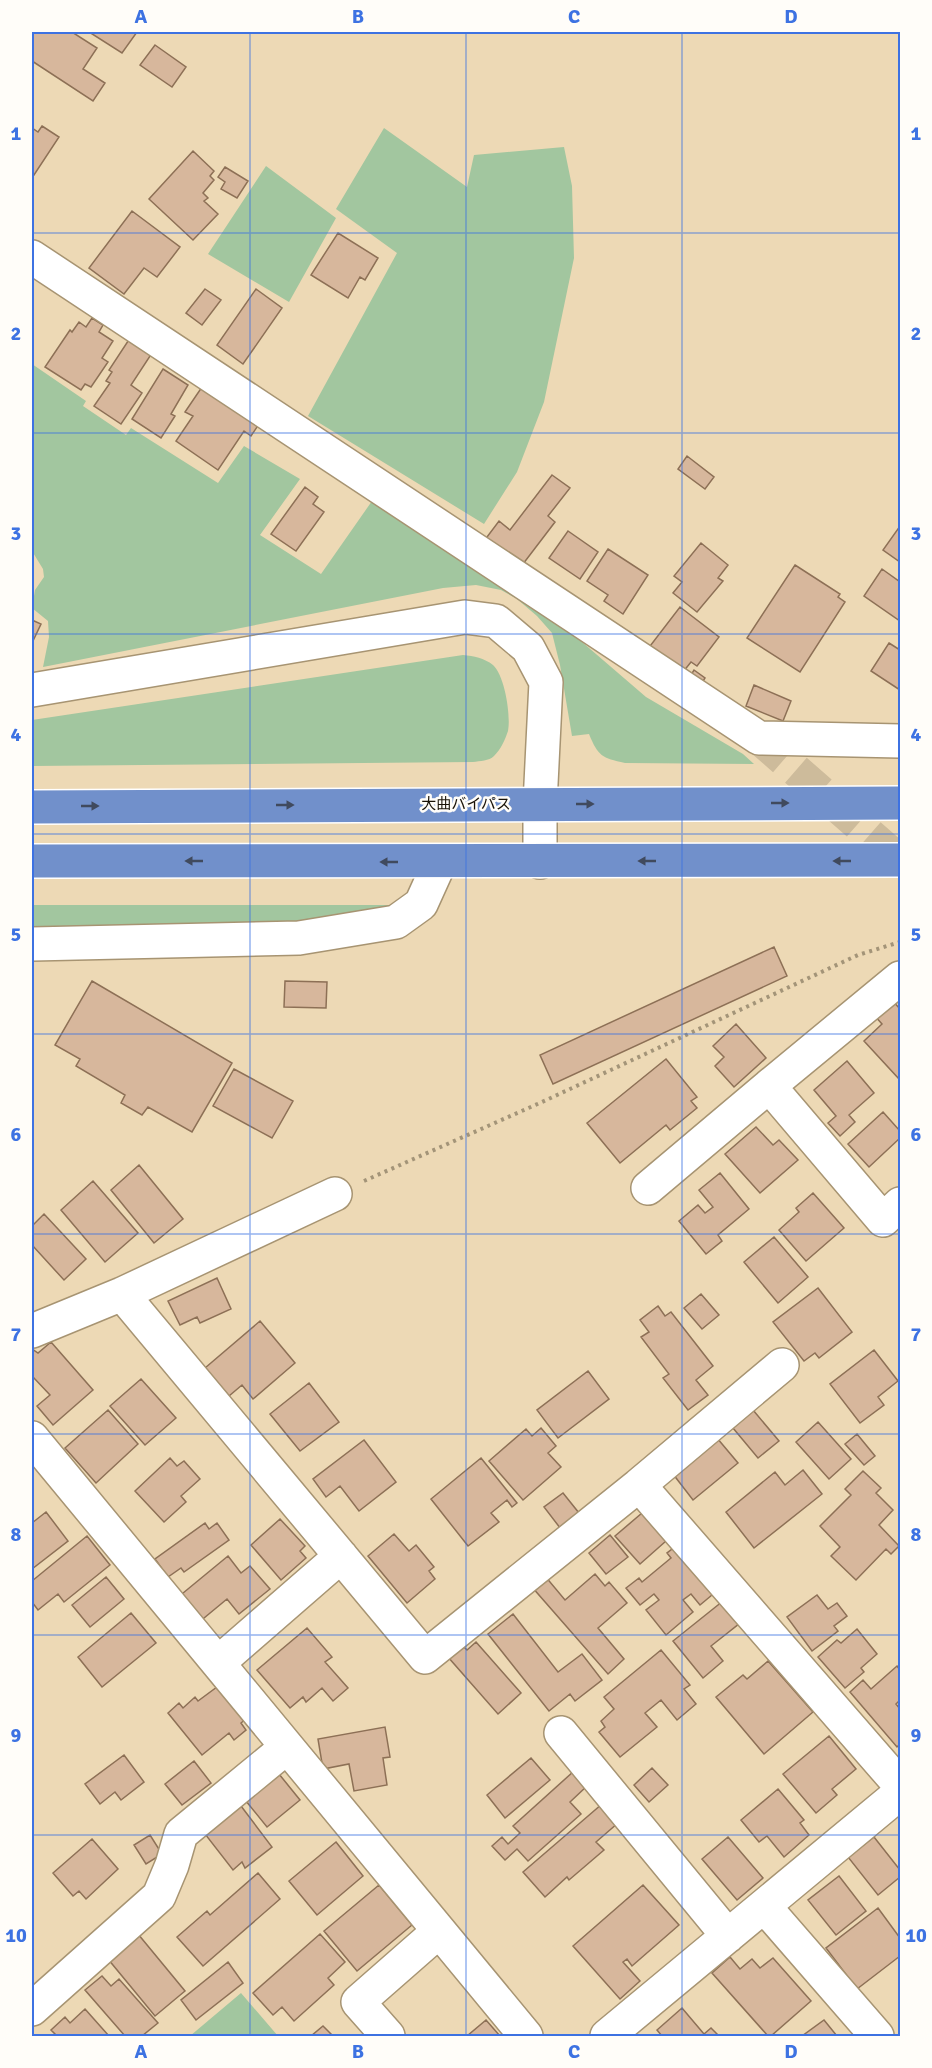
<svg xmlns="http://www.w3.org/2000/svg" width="932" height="2068" viewBox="0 0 932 2068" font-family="Signika,'Noto Sans JP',sans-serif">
	<rect width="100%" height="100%" fill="#edd9b5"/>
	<!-- green -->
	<path fill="#a2c69f" d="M384,128L467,187L474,155L564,147L572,186L574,258L544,402L517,472L484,524L308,416L397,253L336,209Z
		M266,166L336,218L289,302L208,254Z
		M32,364L86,401L83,406L126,435L131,428L218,483L244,446L300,479L260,535L321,574L372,501L539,605L646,697L743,754L754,764L625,763C602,758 598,756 589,734L572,736L560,665L552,633L537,616L517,599L501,590L476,585L443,588L43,667L49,637L48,621L32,608L35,590L44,577L43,569L32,551Z
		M463,655C474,656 484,658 493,665C505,676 511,716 508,731C505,740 501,749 494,756C489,761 480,761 473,762L32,766V720Z
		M32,905H402L252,932L32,927Z
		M241,1993L278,2036H190Z"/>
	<!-- building -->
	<path fill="#d7b79c" stroke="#8d7056" stroke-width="1.5" d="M32,32H72L97,48L83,69L105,83L93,101L32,61Z
		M89,32H137L122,53Z
		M155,45L186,67L172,87L140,65Z
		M42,126L59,137L32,178V128L38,132Z
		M193,151L214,171L210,176L214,180L203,193L208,198L204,201L218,214L193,240L149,199Z
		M225,167L248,181L237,198L221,189L225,182L218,177Z
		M132,211L180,247L157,277L144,268L124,294L89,268Z
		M338,233L378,258L365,280L360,277L348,298L311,275Z
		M205,289L221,300L202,325L186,313Z
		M256,289L282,308L243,364L217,345Z
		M92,318L103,325L99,332L113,341L102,358L108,362L91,387L85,384L81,390L45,367L70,330L72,332L79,322L86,327Z
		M132,335L154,350L131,385L142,393L121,424L94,406L110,383L106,381L112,372L109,370Z
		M163,369L188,385L171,414L175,416L161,438L132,419Z
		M204,384L261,421L251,436L244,431L218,470L176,441L193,416L185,412Z
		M687,456L714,477L705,489L678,469Z
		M552,475L570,488L548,516L555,522L523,564L484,541L499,521L510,530Z
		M305,487L318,497L313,504L324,512L296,551L271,534Z
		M900,526V562L883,550Z
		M568,531L598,552L580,579L549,558Z
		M701,543L728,565L718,578L723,581L697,612L673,593L682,582L674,576Z
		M608,549L648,575L623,614L604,601L608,595L587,581Z
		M795,565L840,594L838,597L845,602L800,672L747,638Z
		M882,569L900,582V621L864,596Z
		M680,607L719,637L697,666L691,662L683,672L647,650Z
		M32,620L41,624L32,643Z
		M889,643L900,650V690L871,671Z
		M694,670L705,678L700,686L689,678Z
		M754,685L791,701L783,721L746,706Z
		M774,947L787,976L553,1084L540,1055Z
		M92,981L232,1063L192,1132L148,1107L142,1115L121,1103L125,1095L76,1066L80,1059L55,1045Z
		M285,981L327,982L326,1008L284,1007Z
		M891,999L900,1009V1080L864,1041L882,1024L874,1015Z
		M736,1024L766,1058L734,1087L715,1066L724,1057L713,1046Z
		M666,1059L697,1097L691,1101L697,1108L670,1130L666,1125L620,1163L587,1123Z
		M847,1061L874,1093L849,1115L855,1122L840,1136L828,1123L836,1116L814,1090Z
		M234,1069L293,1101L272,1138L213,1106Z
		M883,1112L900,1131V1138L869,1167L848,1144Z
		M756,1127L773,1145L779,1140L798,1160L760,1193L725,1154Z
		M139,1165L183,1219L154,1243L111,1190Z
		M720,1173L749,1209L718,1235L722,1241L706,1254L679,1221L698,1205L705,1213L713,1207L699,1190Z
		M93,1181L138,1233L105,1262L61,1210Z
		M813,1193L844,1228L806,1261L779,1230L799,1212L796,1208Z
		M44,1214L86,1259L64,1280L32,1245V1226Z
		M774,1237L808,1277L778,1303L744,1262Z
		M217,1278L231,1309L200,1323L197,1317L180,1325L168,1301Z
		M818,1288L852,1332L819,1358L815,1353L804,1361L773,1322Z
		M701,1294L719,1315L702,1329L684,1308Z
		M658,1306L665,1316L671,1312L713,1366L696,1380L708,1395L688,1410L663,1378L669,1374L641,1337L649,1332L640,1320Z
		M260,1321L295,1363L253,1399L242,1385L229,1396L205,1368Z
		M51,1342L93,1390L53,1425L37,1406L50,1395L34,1378L32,1380V1349L38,1353Z
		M874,1350L898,1381L878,1397L884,1405L860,1423L830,1384Z
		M588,1371L609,1399L558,1438L537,1410Z
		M141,1379L176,1418L145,1445L110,1406Z
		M309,1383L339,1422L300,1451L270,1414Z
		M108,1410L138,1444L96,1483L65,1448Z
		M753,1410L779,1441L758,1458L733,1428Z
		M818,1422L851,1459L829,1479L796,1442Z
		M541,1428L556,1446L548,1453L561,1467L523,1500L489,1461L526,1429L532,1436Z
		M857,1434L875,1456L864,1465L845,1444Z
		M717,1438L738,1463L693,1500L673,1474Z
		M364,1440L396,1482L359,1511L340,1486L326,1497L313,1479Z
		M170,1458L177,1466L184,1461L200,1479L181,1496L186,1502L164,1522L135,1491Z
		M481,1458L517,1503L512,1507L507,1500L491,1513L499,1522L468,1546L431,1499Z
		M803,1470L822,1494L754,1548L726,1512L775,1472L785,1485Z
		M863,1471L881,1488L876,1493L893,1510L879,1525L899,1546L891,1554L886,1549L856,1580L831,1556L840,1547L820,1526L851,1495L845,1489Z
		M563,1493L583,1518L564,1533L544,1507Z
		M46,1512L68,1541L32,1569V1523Z
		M642,1513L666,1541L640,1564L615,1536Z
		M280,1519L305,1546L300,1551L306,1558L281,1580L251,1545Z
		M205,1523L209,1529L217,1523L229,1540L184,1572L181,1568L168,1577L155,1559Z
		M394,1534L409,1551L416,1545L434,1567L429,1571L435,1579L407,1603L368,1556Z
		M610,1535L628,1557L606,1574L589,1553Z
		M87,1536L110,1565L64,1602L58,1594L38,1610L32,1602V1581Z
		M680,1543L718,1590L700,1605L691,1594L683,1600L693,1612L666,1635L646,1610L659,1600L654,1594L640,1605L626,1588L639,1578L642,1582L671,1558L667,1553Z
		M228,1556L241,1573L250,1566L270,1589L239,1614L227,1599L198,1623L177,1598Z
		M595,1574L605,1586L609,1582L627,1603L598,1628L624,1659L608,1674L532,1587L545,1576L565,1600Z
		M106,1577L124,1599L90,1627L72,1605Z
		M817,1595L828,1609L837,1603L847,1616L834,1626L838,1631L812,1651L787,1617Z
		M723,1601L740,1623L711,1646L723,1661L703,1678L673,1641Z
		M131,1613L156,1643L102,1687L78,1657Z
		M513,1614L558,1672L582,1654L602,1680L575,1701L570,1694L549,1711L488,1634Z
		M307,1628L332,1657L325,1662L348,1688L333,1701L322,1688L306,1702L303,1697L290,1708L257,1670Z
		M857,1629L877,1654L861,1668L864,1672L845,1688L818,1657L837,1640L841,1643Z
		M476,1642L521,1693L498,1714L448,1657L462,1645L467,1650Z
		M661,1650L690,1685L684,1689L696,1704L677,1720L661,1700L645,1713L657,1727L620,1757L599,1732L605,1727L601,1721L614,1709L604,1697Z
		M768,1661L813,1712L764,1754L716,1697L743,1675L747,1679Z
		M897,1666L900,1670V1700L896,1704L900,1709V1744L897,1747L850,1692L863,1680L871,1689Z
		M221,1684L248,1717L241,1723L246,1730L234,1740L229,1733L202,1755L168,1713L179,1703L183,1708L195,1697L198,1701Z
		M385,1727L390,1757L383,1758L387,1785L354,1791L349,1764L323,1769L318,1739Z
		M829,1736L856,1769L832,1789L837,1795L816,1813L783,1774Z
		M124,1755L144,1782L121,1800L115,1792L100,1804L85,1784Z
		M531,1758L550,1780L505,1818L487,1795Z
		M194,1761L211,1783L182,1805L165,1784Z
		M652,1768L668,1785L649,1802L634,1785Z
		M574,1771L587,1786L570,1802L581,1814L528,1861L517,1849L505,1860L492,1846L502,1837L508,1844L520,1833L513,1826Z
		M279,1774L300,1800L267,1827L246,1801Z
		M778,1789L804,1820L800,1823L809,1835L784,1857L767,1836L759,1842L741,1820Z
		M602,1804L618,1823L596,1842L604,1850L569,1880L567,1877L545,1897L523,1872Z
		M241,1806L272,1847L245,1868L242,1862L233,1870L205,1834Z
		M150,1835L162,1854L146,1864L134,1845Z
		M728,1837L763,1878L737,1900L702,1859Z
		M874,1837L900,1870V1877L878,1895L848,1857Z
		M92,1839L118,1869L86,1899L79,1891L73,1896L53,1873Z
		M336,1842L363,1876L317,1915L289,1881Z
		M258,1873L280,1899L203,1966L177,1937L207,1911L210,1915Z
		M839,1876L866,1911L836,1935L808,1900Z
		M379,1885L412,1925L357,1971L324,1931Z
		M643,1885L679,1925L632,1966L627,1959L623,1962L640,1981L620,1999L573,1946Z
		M878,1908L900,1938V1956L857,1989L826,1948Z
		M138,1934L185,1991L155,2016L108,1959Z
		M320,1934L345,1962L328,1978L334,1985L294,2021L282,2007L273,2015L253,1993Z
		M730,1957L740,1969L752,1959L760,1968L773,1958L811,2001L771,2036H768L712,1973Z
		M228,1962L243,1983L196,2020L181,2000Z
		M102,1976L111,1986L119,1979L158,2023L142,2036H125L85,1990Z
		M682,2008L704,2034L711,2028L719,2036H662L657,2030Z
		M85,2009L109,2036H57L51,2030L65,2017L70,2023Z
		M486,2020L500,2036H467Z
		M824,2020L837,2036H802Z
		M323,2026L333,2036H311Z"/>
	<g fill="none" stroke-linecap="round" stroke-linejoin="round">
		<!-- minor-tunnel -->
		<path stroke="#cdbb9b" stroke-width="33" stroke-dasharray="33 16" stroke-linecap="butt" d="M759,738L900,861"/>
		<defs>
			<path id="minor" d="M32,257L759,738L900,741
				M32,690L465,617L496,621L528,648L546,682L540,804V862
				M32,944L299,938L396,922L421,904L440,862
				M900,978L769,1086L883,1220L900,1204
				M648,1188L769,1086
				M122,1294L425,1657L639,1485
				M32,1331L122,1294L335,1194
				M782,1365L639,1485L900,1785
				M32,1438L526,2036
				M218,1663L341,1556
				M561,1733L728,1936
				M764,1906L877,2036
				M32,2009L159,1896L172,1865L181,1834L287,1747
				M388,2036L358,2002L439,1931
				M607,2036L900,1793"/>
			<path id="highway" d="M32,807L900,803
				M32,861L900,860"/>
		</defs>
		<!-- minor casing -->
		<use href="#minor" stroke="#a79472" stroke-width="36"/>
		<!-- highway casing -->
		<use href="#highway" stroke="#fff" stroke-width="36"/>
		<!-- path -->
		<path stroke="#a39478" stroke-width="4" stroke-dasharray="3 4.5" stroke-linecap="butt" d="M364,1181L542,1102L858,955L900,942"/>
		<!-- minor -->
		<use href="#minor" stroke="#fff" stroke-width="33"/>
		<!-- highway -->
		<use href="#highway" stroke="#7190cb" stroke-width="33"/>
	</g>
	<!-- one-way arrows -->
	<defs><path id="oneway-solid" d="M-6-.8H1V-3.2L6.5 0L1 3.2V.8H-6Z" transform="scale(1.5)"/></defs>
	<g fill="#404a5e">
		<use href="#oneway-solid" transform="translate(780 803)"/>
		<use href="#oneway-solid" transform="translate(585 804)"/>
		<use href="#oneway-solid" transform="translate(285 805)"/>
		<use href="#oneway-solid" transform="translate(90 806)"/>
		<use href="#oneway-solid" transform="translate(194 861) rotate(-180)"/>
		<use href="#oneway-solid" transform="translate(647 861) rotate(180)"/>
		<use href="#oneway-solid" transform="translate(842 861) rotate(180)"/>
		<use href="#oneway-solid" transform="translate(389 862) rotate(-180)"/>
	</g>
	<!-- grid -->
	<path fill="none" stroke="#3d72e2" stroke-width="1.5" stroke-opacity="0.55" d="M250,32V2036M466,32V2036M682,32V2036M32,233H900M32,433H900M32,634H900M32,834H900M32,1034H900M32,1234H900M32,1434H900M32,1635H900M32,1835H900"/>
	<g text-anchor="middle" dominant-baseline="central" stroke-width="5" stroke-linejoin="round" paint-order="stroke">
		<!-- street labels -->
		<g font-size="15" fill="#181105" stroke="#fffdf9">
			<text x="466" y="804">大曲バイパス</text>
		</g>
	</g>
	<!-- border -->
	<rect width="932" height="2068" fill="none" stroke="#fffdf9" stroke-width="66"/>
	<rect x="33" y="33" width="866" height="2002" fill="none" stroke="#3d72e2" stroke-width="2"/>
	<g font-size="20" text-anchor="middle" font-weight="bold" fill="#3d72e2">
		<text x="141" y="23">A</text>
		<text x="358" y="23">B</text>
		<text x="574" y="23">C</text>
		<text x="791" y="23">D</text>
		<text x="16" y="140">1</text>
		<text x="916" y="140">1</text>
		<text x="16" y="340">2</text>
		<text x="916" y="340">2</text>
		<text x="16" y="540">3</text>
		<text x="916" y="540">3</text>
		<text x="16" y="741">4</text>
		<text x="916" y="741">4</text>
		<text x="16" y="941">5</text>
		<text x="916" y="941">5</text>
		<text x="16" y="1141">6</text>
		<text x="916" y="1141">6</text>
		<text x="16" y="1341">7</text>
		<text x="916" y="1341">7</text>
		<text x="16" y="1541">8</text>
		<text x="916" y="1541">8</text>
		<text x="16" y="1742">9</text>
		<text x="916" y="1742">9</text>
		<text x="16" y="1942">10</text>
		<text x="916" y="1942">10</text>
		<text x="141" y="2058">A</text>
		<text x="358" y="2058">B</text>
		<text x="574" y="2058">C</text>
		<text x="791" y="2058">D</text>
	</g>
</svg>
